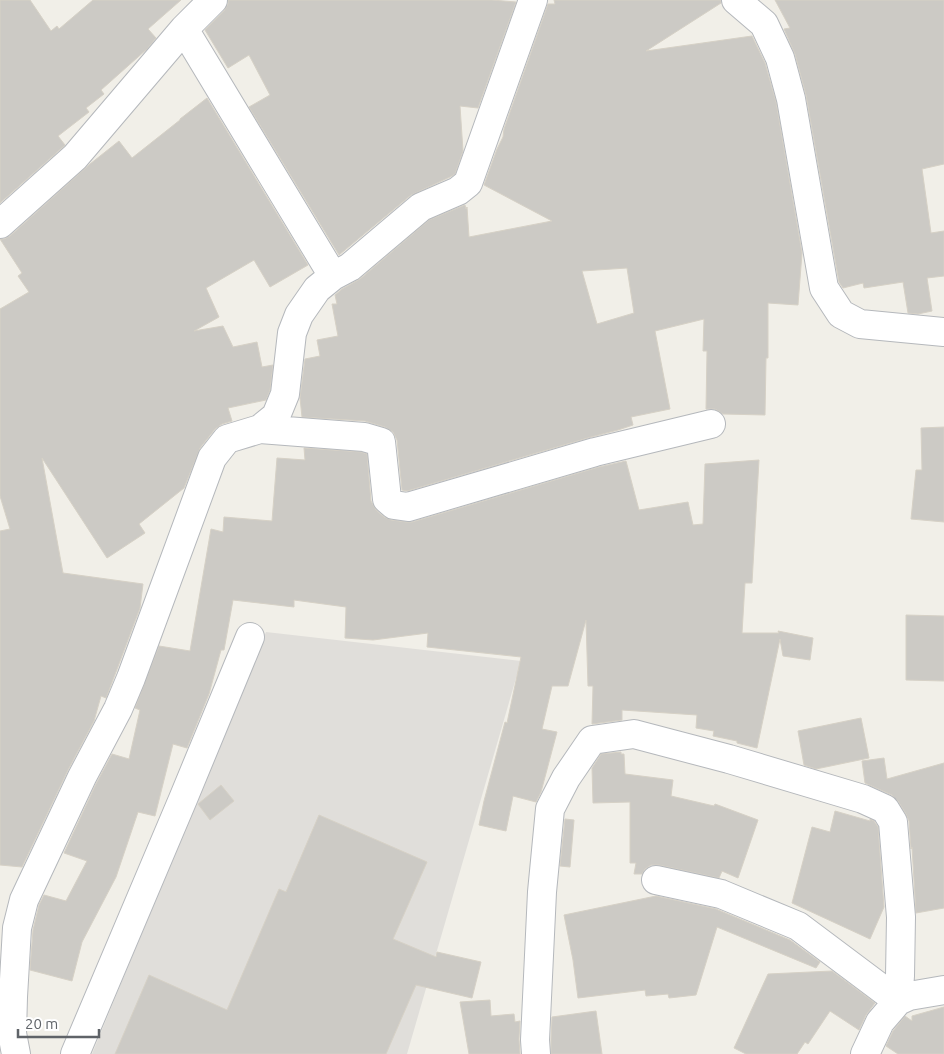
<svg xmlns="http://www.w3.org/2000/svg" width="944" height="1054" viewBox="0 0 944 1054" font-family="Ubuntu,sans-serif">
	<rect width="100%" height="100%" fill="#f1efe8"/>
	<!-- industrial -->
	<path fill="#e0deda" d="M266,632L521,661L407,1054H92Z"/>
	<!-- building -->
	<path fill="#cccac5" stroke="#d6d1c6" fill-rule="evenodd" d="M0,0H30L51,31L57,26L59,29L93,0H181L148,29L156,38L147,49L101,90L104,94L86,108L89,112L58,136L65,145L64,146L0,203Z
		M228,0H492L516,2L478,108L460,106L463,151L455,174L450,177L411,195L339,255L249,107L270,95L249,55L228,68L205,30L224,11L228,4Z
		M554,0H721V3L646,51L752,36L765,63L776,102L802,253L798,305L768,303V358H766L765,415L723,414L715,409H706L707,351H703L704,319L655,331L670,409L631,417L633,425L618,430L591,437L407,491L402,490L397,440L393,432L385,427L365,421L302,417L300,398L305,359L320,356L317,340L338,336L332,304H337L335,295L342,289L360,279L429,220L465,205L466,209L467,207L469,237L552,221L484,185L497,149L503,137L504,129L548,4H555ZM627,268L634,313L597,324L582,271Z
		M775,0H944V164L922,169L931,233L944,231V276L927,278L932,311L918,314L908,313L903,282L864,288L863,283L843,288L839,282L806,95L795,54L784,29L790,28Z
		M207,98L308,265L270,287L254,260L206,288L219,317L194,331L223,326L233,347L257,342L262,367L273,365L270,390L266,400L228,408L232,421L222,424L215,429L200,448L184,488L139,524L145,533L107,558L42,458L63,573L143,584L140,608L116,672L106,698L101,696L94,721L68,770L22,867L0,865V531L10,529L0,496V309L29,292L18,276L22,273L0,239H4L10,236L90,164L119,141L132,158L180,120V119Z
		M944,427V522L911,519L916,470H922L921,428Z
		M304,448L361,452L367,454L371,501L376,510L384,517L391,520L406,522H412L599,467L626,461L639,510L688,502L693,525L703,524L705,464L759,460L752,583H745L742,633H779L778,631L813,638L810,660L783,656L780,639L757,748L737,743V741L713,736L714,731L696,728L697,715L622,710V720L592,724L593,686H588L586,620L568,686H552L542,729L557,732L541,792L536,802L513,796L506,831L479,825L484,801L505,722L507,723L521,657L427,647L428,633L373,640L345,638L346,607L294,600V607L233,600L224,650H221L209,694L187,748L173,744L155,816L138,812L116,877L82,942L72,981L30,970L33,930L39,905L44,895L66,901L87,861L64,853L96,784L112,754L129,759L140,710L135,708L159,646L190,651L211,529L223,532L224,517L272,521L277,458L305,460Z
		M906,615L944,616V681L906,680Z
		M861,718L869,758L816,769L804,765L798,731Z
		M621,752V754H624L625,774L673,780L671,796L714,806L715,804L758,820L738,878L722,871L719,878L659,865H651L645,869L642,874H634L636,863H630V802L593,803L592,768L601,754Z
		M884,758L887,779L944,763V908L916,913L912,847L911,849L909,821L906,814L898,801L892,795L865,783L862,761Z
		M221,785L234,801L210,820L198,804Z
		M835,811L870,821V819L874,821L878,827L884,907L870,939L792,903L812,827L830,832Z
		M319,815L427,862L393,939L436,957L437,952L481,962L472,998L416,985L386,1054H115L149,975L227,1010L279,889L286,892Z
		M565,819L574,820L570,867L560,866Z
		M656,896L716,909L790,940L820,962L816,968L717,927L696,995L669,998L668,994L646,996L645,990L578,998L573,960L564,915Z
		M832,971L875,1003L866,1015L859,1030L830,1011L808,1044L805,1042L797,1054H746L734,1048L768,974Z
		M490,1000L491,1016L514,1014L515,1022L520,1021L519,1039L520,1054H469L460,1002Z
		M944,1007V1054H898L886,1046L893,1031L905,1016L912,1021V1016Z
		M596,1011L602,1054H551V1040L552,1017Z"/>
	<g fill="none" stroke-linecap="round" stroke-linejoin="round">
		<defs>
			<path id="street" d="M736,0L764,24L780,58L791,99L824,288L841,314L860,324L944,332
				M184,29L333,276
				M0,224L75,157L184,29L213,0
				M260,429L364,437L381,442L387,499L394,505L408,507L595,452L711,424
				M656,880L721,894L798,926L898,1001L909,996L944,990
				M16,1054L12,1033L13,997L17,928L24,900L82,777L118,709L131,678L212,458L227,439L260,429L276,416L285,394L292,333L299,315L317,289L333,276L350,267L421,207L458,191L468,183L533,0
				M75,1054L183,799L250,637
				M536,1054L535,1040L542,892L550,809L566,778L592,740L634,734L729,759L863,799L885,809L893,822L901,917L900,976L898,1001L880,1022L865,1054"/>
		</defs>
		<!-- street casing -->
		<use href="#street" stroke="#b5b8bc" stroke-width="30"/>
		<!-- street -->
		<use href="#street" stroke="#fff" stroke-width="28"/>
	</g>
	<!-- scale -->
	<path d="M18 1029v8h81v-8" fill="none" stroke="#5f6368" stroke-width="2.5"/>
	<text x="25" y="1029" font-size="15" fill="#5f6368" stroke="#ffffff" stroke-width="4" paint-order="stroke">20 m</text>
</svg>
